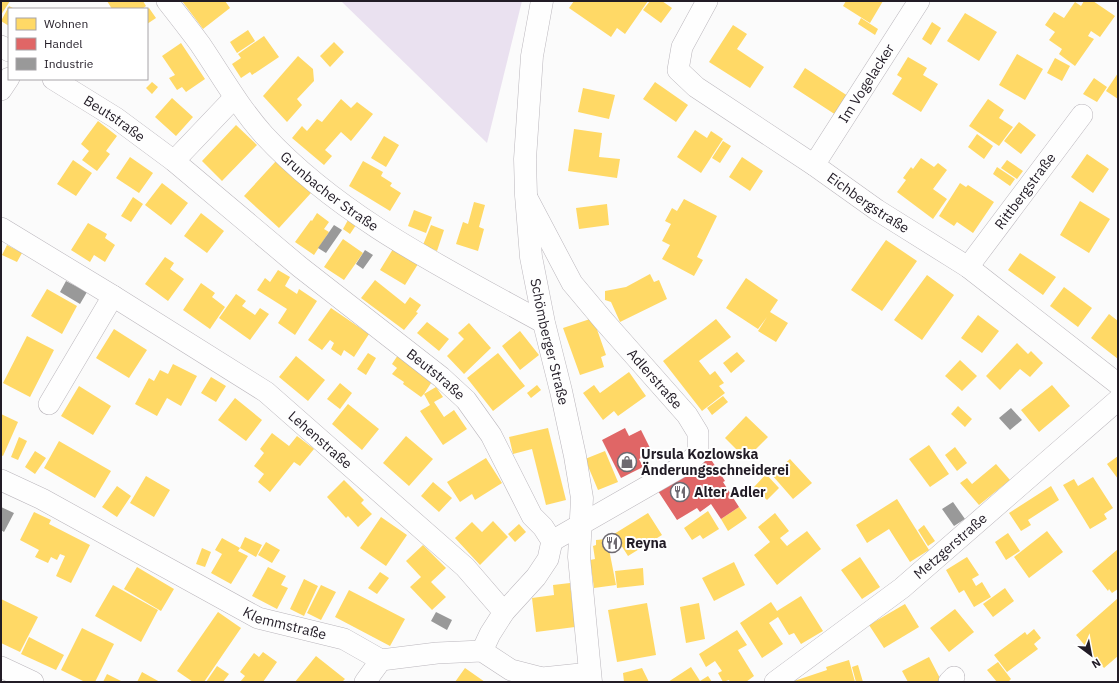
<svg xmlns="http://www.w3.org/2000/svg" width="1119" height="683" viewBox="0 0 1119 683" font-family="'IBM Plex Sans',sans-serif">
	<rect width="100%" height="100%" fill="#fbfbfb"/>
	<!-- green -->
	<path fill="#eae1f0" d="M341,1H522L487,143Z"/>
	<!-- homes -->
	<path fill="#ffd966" d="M1,1H10L1,15Z
		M107,1H143L146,6L142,9H112Z
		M182,1H225L230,8L203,29Z
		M574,1H648L625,34L617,28L611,37L569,8Z
		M650,1H662L672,8L661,23L643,10Z
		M846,1H883L870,23L843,6Z
		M1084,1H1093L1115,16L1100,37L1091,31L1088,36L1094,39L1075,66L1059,54L1062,49L1049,40L1055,32L1045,25L1054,12L1064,18L1075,2L1081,6Z
		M9,6L15,9H9V26L1,21Z
		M149,8L156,18L147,24V10Z
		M965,13L997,32L979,61L947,41Z
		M861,18L878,29L875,35L858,24Z
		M932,22L941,28L931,45L922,39Z
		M733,25L747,34L737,49L764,67L750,88L709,62Z
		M248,30L255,41L237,53L230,42Z
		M264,36L279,57L252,75L250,72L241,78L232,64L241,58L238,54Z
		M334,42L344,52L330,67L320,56Z
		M181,43L205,79L186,92L182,87L177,90L169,78L175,75L162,56Z
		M1017,54L1043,69L1025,100L999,85Z
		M298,56L313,69L314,81L297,99L302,105L287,122L263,96Z
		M908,57L927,68L923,75L938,84L921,112L892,94L902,78L897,75Z
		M1055,58L1070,66L1062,81L1047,73Z
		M805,68L848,96L836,115L793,87Z
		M1118,73V99L1106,91Z
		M1094,78L1107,87L1097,102L1083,94Z
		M152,82L158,87L152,94L146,88Z
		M655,82L688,105L676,122L643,99Z
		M583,88L615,95L609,119L578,112Z
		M172,98L193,117L176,136L155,117Z
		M341,99L351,108L357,102L373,114L351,141L341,132L325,150L332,156L324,165L292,138L302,126L307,131L317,119L322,122Z
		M988,99L1004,110L999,118L1013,127L999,146L969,126Z
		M98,121L117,136L106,151L110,154L97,171L82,160L89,151L81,144Z
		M1019,122L1036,135L1021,154L1004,141Z
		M236,125L257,145L222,181L202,161Z
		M574,129L602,133L599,157L620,159L617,178L568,171Z
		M695,130L707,138L711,131L723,139L701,173L677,157Z
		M977,134L993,146L984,159L968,147Z
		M384,136L399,145L386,167L371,158Z
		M723,141L731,146L720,163L712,158Z
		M1087,154L1109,169L1093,193L1071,177Z
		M130,157L153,173L139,193L116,178Z
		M742,157L763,171L750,191L729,177Z
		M921,158L934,167L938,163L947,170L933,189L947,199L933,219L897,192L906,180L903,178L911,167L913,169Z
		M73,160L92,173L76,196L57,184Z
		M1007,160L1023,171L1017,179L1001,168Z
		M276,161L311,193L279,228L244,196Z
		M363,161L383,172L381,176L392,183L390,186L401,193L390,211L349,186Z
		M997,167L1015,179L1010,186L993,174Z
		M162,183L188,203L171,225L145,205Z
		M960,183L966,187L968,185L994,202L973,233L957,222L954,226L939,216Z
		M133,197L143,204L131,222L121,216Z
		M684,199L717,216L697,257L703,260L694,276L662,259L670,245L662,241L671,224L665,221L672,208L677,211Z
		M1080,201L1110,219L1089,253L1060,235Z
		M474,202L485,205L479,227L484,229L478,251L456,244L463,222L468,224Z
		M607,204L609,225L579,229L576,208Z
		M414,210L432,217L426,233L408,226Z
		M201,213L224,231L207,253L184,236Z
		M317,213L329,222L324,229L329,232L314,255L295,242L311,220L312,221Z
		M348,220L356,225L350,234L343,229Z
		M88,223L107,234L105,238L115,245L105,262L94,255L90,262L71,250Z
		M431,225L444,230L437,251L423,245Z
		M343,239L363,253L344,280L324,267Z
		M886,240L917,261L882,311L851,290Z
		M7,245L22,253L17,262L2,255Z
		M393,249L418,264L405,285L380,270Z
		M1020,253L1056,277L1043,295L1008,270Z
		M165,257L174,263L170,269L184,279L168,301L145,284Z
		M278,270L290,277L285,286L297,294L299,289L317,301L295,335L278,323L287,309L257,290L265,278L270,282Z
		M650,274L654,282L659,280L667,299L620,322L611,302L605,300V291L626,287Z
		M927,275L954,295L922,340L894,320Z
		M746,278L778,300L770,312L788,323L776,342L758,331L767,317L758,329L726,308Z
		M375,280L405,304L410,297L421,305L416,312L418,313L404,330L361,298Z
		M201,283L215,293L212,297L225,307L210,329L183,310Z
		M1064,287L1092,308L1078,327L1050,306Z
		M47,289L77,306L62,334L31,316Z
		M236,294L246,301L242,306L255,315L260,308L269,314L250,340L219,318Z
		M331,308L369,334L354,357L344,350L341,356L331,349L334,343L330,340L322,350L308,340Z
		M1109,314L1118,321V359L1091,338Z
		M978,315L999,331L982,353L961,338Z
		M593,318L606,355L601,357L604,367L580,375L563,328Z
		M716,319L731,337L699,361L710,375L715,371L724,383L719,386L725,393L702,411L663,361Z
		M427,322L449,339L439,351L417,333Z
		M469,323L491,348L464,374L447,356L464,339L458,333Z
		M114,329L147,350L129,378L96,358Z
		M520,331L539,355L520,370L502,346Z
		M27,336L54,350L30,397L3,383Z
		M1017,343L1028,354L1031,351L1043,363L1030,377L1020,369L1000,390L986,376Z
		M737,352L745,361L731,373L723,363Z
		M368,353L376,358L366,375L357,369Z
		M498,353L525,386L493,411L467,378Z
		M398,355L433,380L424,394L436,387L443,397L434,402L444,417L454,410L467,429L443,445L420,411L430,405L424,394L421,397L403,384L404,382L392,374L397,368L392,364Z
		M296,356L325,380L308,401L279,377Z
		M960,360L977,376L962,391L945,376Z
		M173,364L197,376L181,406L167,398L157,416L135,404L149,378L154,381L160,370L168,374Z
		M629,372L646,396L618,416L614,411L603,420L583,393L594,385L600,393Z
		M211,377L226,386L216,402L201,393Z
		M340,383L352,393L340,409L327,399Z
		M537,385L541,390L531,398L527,393Z
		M1052,385L1070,406L1039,432L1021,410Z
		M79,386L111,406L93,435L61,416Z
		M723,396L728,402L712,415L707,408Z
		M235,398L262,420L246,441L218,420Z
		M348,404L379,429L362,450L332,424Z
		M958,406L972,419L965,427L951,414Z
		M1,414L18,422L3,456L1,455Z
		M746,416L768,437L746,459L725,438Z
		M548,428L566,500L546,505L532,449L513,454L509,437Z
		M272,433L289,446L297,436L314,449L300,466L294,462L270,492L258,482L264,474L254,466L264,453L260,449Z
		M406,436L433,459L409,486L383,463Z
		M19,437L27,441L18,460L11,457Z
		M59,441L111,471L95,498L44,468Z
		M929,445L949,474L930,487L909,459Z
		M955,447L967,463L957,471L945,455Z
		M35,451L46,458L35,474L25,467Z
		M605,451L618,482L598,490L585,459Z
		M1118,456V479L1107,464Z
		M486,458L502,483L475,500L472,494L460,502L447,482Z
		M790,459L812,483L793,499L772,475Z
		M996,464L1010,480L979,505L960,483L967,478L972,484Z
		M766,474L779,488L767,500L754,487Z
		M146,476L170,490L154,517L130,503Z
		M1093,477L1113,508L1104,514L1107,519L1090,529L1063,485L1074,479L1078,486Z
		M344,480L364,500L361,503L372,514L358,527L348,516L346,518L327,497Z
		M433,482L452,498L439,512L421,496Z
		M117,486L131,496L117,517L102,507Z
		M1051,486L1059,500L1028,520L1031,525L1021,531L1009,513Z
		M897,499L929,550L910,562L889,529L867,543L856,525Z
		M739,507L747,518L728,531L721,519Z
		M708,511L719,529L703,539L700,535L692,540L684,528Z
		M34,512L51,520L49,524L90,545L71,583L56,576L65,556L60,554L57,560L51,557L48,563L35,557L39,550L20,540Z
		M648,513L662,535L628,556L614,534Z
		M775,513L789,531L780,538L787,546L807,531L821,549L777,585L754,555L770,542L758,527Z
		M381,517L407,535L386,566L360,548Z
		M493,521L508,537L480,565L455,538L472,522L482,532Z
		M519,524L526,532L515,542L508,534Z
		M924,525L935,541L928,546L918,530Z
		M1047,531L1063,552L1029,578L1014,557Z
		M1008,533L1020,551L1006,560L995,542Z
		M245,537L262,545L256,557L240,548L238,551L248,556L231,584L211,573L222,554L215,550L222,538L240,548Z
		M607,539L616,585L594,588L590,560L595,559L593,546L596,545V540Z
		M266,542L280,550L272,563L258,555Z
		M423,545L446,568L431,582L446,597L432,610L410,587L421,577L406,561Z
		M202,548L211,552L205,567L196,564Z
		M1118,549V589L1112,593L1109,589L1108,591L1092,571Z
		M860,557L880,587L862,599L841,570Z
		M967,557L979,575L972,579L976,586L982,582L991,597L974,607L964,590L959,593L946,570Z
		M734,562L745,585L714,601L702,578Z
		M137,567L174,589L161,611L124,589Z
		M268,567L286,576L281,585L288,588L277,609L252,596Z
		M643,568L644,585L617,588L615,571Z
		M380,572L389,578L377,594L368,588Z
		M304,579L318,586L304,616L290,609Z
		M570,583L575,627L536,632L532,598L554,595L553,585Z
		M113,585L158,610L141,642L95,616Z
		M321,585L336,592L321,620L307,613Z
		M1005,588L1014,601L993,617L983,604Z
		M349,590L405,619L390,646L335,617Z
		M801,596L823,631L801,644L794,633L789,635L778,617L769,623L783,644L762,658L740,623L771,602L777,611Z
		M1,599L38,617L20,652L1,643Z
		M1117,599L1118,656L1104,668L1076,635Z
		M647,603L656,655L617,662L608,610Z
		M699,603L705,639L686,643L680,607Z
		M905,604L919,627L884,648L869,625Z
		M955,609L974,632L949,652L930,628Z
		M218,612L241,628L204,682H193L177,671Z
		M82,628L114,644L95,682H85L61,670Z
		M1034,629L1041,638L1034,644L1038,649L1007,672L994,655L1025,632L1027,635Z
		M737,630L747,645L738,650L754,676L746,682H730L729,680L723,682L718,673L722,671L715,661L706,667L699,654Z
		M29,637L64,655L56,670L21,654Z
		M263,652L277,662L263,682H240L245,676L240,672L254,653L259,657Z
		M316,656L345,679L342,682H295Z
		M929,657L942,682H908L902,671Z
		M849,660L855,682H791L827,670L826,667Z
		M998,662L1011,679L1008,682H997L987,670Z
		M858,665L863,682H856L852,667Z
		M217,666L229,674L223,682H206Z
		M691,667L700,681L708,676L712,682H668Z
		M465,668L485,682H455Z
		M642,668L649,682H624L623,673Z
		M142,672L160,682H137Z
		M107,674L123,682H103Z"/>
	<!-- shops -->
	<path fill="#e06666" d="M625,428L629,436L641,430L652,452L639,459L643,467L621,478L602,440Z
		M710,458L725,481L723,482L739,507L721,519L711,504L700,512L697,508L677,520L658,491Z"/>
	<!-- industry -->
	<path fill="#999" d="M334,225L342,230L326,253L318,248Z
		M365,250L373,255L363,269L356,264Z
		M66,281L87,292L80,304L60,292Z
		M1011,408L1022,420L1010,430L999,418Z
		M953,502L965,519L954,526L942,509Z
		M1,507L14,513L4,532L1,530Z
		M436,612L452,620L447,630L431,621Z"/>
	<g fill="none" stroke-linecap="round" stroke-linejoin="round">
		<defs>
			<g id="street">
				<path id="s1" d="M167,1C178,15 189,29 200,44C221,75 239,107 264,135C341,218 446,269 544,323"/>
				<path id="s2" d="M707,1L682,47L678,70L696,87L814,165L877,210L968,267L1118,384"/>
				<path d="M1,46L9,51"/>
				<path id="s3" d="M53,79L116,118L174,161L300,267L441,377L466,400L491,435L532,516L543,527L552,541L548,559L536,577L504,612L490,634L482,651"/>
				<path d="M1,90L9,78"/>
				<path d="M174,161L234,98"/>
				<path id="s4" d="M814,165L919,1"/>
				<path id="s5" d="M526,196L572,283L603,320L687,415L698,433V453L688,463L552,541"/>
				<path id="s6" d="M1,228L113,296L266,392L465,567L504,612"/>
				<path id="s7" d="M968,267L1082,115"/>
				<path d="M49,404L113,296"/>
				<path id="s8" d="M1,480L42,499L258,618L344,639L381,660L437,653L482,651L511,670L542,678L590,673"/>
				<path d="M1,667L33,682"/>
				<path d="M365,682L381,660"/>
				<path id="s9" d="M775,682L902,588L1118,400"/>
				<path d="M949,682L954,677"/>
			</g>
			<g id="secondary">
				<path id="s10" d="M542,1L532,56L525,159L526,195L531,257L544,323L561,391L575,456L582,498L579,557L591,682"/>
			</g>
		</defs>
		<!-- street casing -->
		<use href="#street" stroke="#bab6bc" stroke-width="22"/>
		<!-- secondary casing -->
		<use href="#secondary" stroke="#bab6bc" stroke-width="23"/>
		<!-- street -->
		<use href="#street" stroke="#fefefe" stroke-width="21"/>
		<!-- secondary -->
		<use href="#secondary" stroke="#fefefe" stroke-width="22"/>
	</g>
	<!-- icons -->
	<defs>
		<symbol id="shop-ring" viewBox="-11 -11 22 22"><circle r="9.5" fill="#fff" stroke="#6e6a71" stroke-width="1.5"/><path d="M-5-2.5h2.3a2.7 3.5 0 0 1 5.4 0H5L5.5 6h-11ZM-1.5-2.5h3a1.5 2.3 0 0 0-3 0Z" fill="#6e6a71"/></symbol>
		<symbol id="restaurant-ring" viewBox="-11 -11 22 22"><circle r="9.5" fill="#fff" stroke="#6e6a71" stroke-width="1.5"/><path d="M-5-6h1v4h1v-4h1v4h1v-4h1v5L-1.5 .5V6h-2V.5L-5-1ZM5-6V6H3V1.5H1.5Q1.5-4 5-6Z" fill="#6e6a71"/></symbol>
	</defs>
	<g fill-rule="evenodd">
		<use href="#shop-ring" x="616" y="451" width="22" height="22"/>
		<use href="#restaurant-ring" x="669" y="481" width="22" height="22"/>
		<use href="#restaurant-ring" x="601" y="532" width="22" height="22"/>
	</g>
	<g text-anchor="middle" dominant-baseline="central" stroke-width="4" stroke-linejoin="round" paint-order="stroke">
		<!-- street labels -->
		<g font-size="14" fill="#221c26" stroke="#fff">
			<text stroke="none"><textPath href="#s4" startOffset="97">Im Vogelacker</textPath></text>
			<text stroke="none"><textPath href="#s3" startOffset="73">Beutstraße</textPath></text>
			<text stroke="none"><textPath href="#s1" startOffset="252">Grunbacher Straße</textPath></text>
			<text stroke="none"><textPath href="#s7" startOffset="95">Rittbergstraße</textPath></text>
			<text stroke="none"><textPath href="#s2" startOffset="308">Eichbergstraße</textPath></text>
			<text stroke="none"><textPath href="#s10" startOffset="344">Schömberger Straße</textPath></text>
			<text stroke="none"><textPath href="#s3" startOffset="484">Beutstraße</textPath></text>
			<text stroke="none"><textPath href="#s5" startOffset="225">Adlerstraße</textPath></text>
			<text stroke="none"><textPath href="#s6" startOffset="384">Lehenstraße</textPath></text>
			<text stroke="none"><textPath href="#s9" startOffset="222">Metzgerstraße</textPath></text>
			<text stroke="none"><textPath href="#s8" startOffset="319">Klemmstraße</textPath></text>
		</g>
		<!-- poi labels -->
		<g font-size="14" font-weight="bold" fill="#221c26" stroke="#fff" text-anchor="start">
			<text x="641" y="454">Ursula Kozlowska<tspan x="641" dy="16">Änderungsschneiderei</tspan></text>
			<text x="694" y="492">Alter Adler</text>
			<text x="626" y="543">Reyna</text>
		</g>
	</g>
	<!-- border -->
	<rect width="1119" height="683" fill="none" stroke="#221c26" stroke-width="4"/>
	<!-- legend -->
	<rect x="8" y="8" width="140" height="72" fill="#ffffff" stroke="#a7a4a8"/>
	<rect x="16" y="18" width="20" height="12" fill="#ffd966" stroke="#a7a4a8"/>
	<text x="44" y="28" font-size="12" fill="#221c26">Wohnen</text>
	<rect x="16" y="38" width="20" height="12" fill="#e06666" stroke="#a7a4a8"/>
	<text x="44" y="48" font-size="12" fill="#221c26">Handel</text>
	<rect x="16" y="58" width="20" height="12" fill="#999999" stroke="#a7a4a8"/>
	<text x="44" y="68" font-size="12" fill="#221c26">Industrie</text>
	<!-- north arrow -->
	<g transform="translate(1091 655) rotate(148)" stroke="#ffffff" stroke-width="3" paint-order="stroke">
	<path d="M0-3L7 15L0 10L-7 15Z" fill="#221c26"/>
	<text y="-6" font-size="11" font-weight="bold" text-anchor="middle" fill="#221c26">N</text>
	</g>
</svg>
